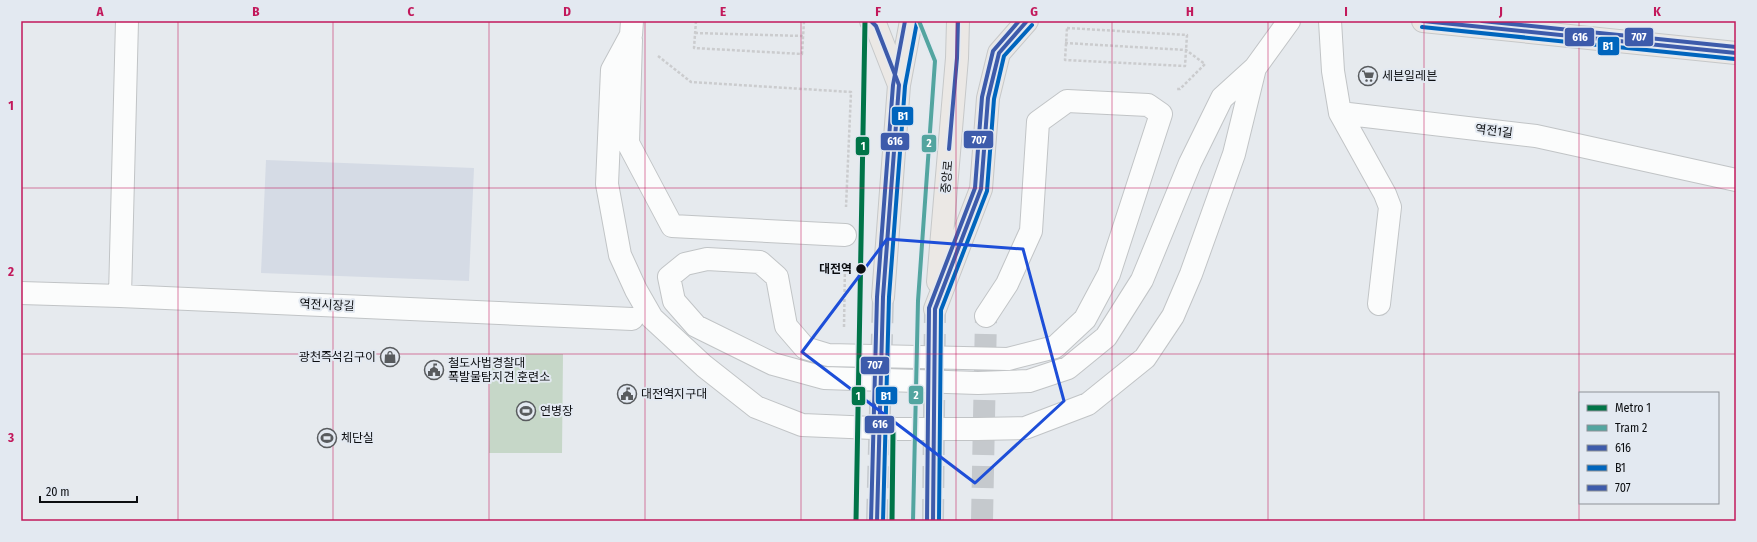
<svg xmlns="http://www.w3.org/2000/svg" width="1757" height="542" viewBox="0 0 1757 542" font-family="'Fira Sans Condensed','Noto Sans KR',sans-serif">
	<rect width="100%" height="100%" fill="#e6eaee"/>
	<!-- built -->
	<path fill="#d5dbe5" d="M266,160L474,168L469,281L261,273Z"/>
	<!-- green -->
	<path fill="#c6d7c8" d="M521,354H563L562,453H489L490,369L493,365H520Z"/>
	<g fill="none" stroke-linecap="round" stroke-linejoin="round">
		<!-- minor-tunnel -->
		<path stroke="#c5c9cd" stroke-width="22" stroke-dasharray="22 11" stroke-linecap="butt" d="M982,521L986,316"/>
		<!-- major-tunnel -->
		<path stroke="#c5c9cd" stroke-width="22" stroke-dasharray="22 11" stroke-linecap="butt" d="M877,521L883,297
			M933,521L935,309"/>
		<defs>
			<path id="minor" d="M632,21L631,35L612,70L607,184L620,255L636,290L652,318L704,366L756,407L802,425L897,429H977L1025,428L1088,404L1145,358L1173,316L1191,274L1234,154L1255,68L1289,21
				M1330,21L1333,71L1340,113L1536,136L1736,180
				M631,40L628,143L672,226L845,235
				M1340,113L1385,194L1390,207L1379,304
				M21,293L120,296L632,319
				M120,296L127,21
				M986,316L1007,284L1031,231L1038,122L1067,101L1148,105L1161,114L1109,274L1085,319L1055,347L1008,359L828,355L805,348L786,326L777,277L760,262L707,259L685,264L669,277L674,301L696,326L773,364L824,378L978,383L1029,381L1068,368L1106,337L1142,280L1190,163L1222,98L1255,68"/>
			<path id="major" d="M871,21L876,26L899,85
				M1423,21L1736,53
				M938,282L957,58L958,21
				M883,297L899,85L911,21
				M935,309L981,189L988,98L999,53L1027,21"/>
		</defs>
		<!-- minor casing -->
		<use href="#minor" stroke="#c1c4c6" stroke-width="24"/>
		<!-- major casing -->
		<use href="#major" stroke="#c6c8c9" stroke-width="24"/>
		<!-- path -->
		<path stroke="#cbccce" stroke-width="2.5" stroke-dasharray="3 2" stroke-linecap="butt" d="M696,21L694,48L802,54L804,21
			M1067,28L1187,35L1185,66L1065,60Z
			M695,33L803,36
			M1065,43L1186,50L1205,64L1180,89H1176
			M658,56L691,82L851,92L846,207
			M844,327L845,264"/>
		<!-- minor -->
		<use href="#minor" stroke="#fbfcfc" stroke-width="22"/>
		<!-- major -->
		<use href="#major" stroke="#ebe8e5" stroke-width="22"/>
		<defs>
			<path id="bus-1" d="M871,21L876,26L899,85L883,297L877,521
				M1423,21L1736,53
				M949,149L957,58L958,21
				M933,521L935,309L981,189L988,98L999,53L1027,21"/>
			<path id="bus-2" d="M1422,27L1735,59
				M883,521L889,297L905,86L917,22
				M939,521L941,310L987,191L994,99L1004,56L1032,25"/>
			<path id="bus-3" d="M1482,21L1736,47
				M871,521L877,297L893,85L905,21
				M927,521L929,308L975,188L982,97L993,51L1019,21"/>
		</defs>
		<!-- bus-1 casing -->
		<use href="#bus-1" stroke="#e3e9f1" stroke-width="7"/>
		<!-- bus-2 casing -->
		<use href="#bus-2" stroke="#e3e9f1" stroke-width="7"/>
		<!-- bus-3 casing -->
		<use href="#bus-3" stroke="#e3e9f1" stroke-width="7"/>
		<!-- bus-1 -->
		<use href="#bus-1" stroke="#3d5bab" stroke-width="4"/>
		<!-- bus-2 -->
		<use href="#bus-2" stroke="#0065bd" stroke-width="4"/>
		<!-- bus-3 -->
		<use href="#bus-3" stroke="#3d5bab" stroke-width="4"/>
		<defs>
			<path id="tram-1" d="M913,521L918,301L935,61L919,21"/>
		</defs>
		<!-- tram-1 casing -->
		<use href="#tram-1" stroke="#e3e9f1" stroke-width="7"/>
		<!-- tram-1 -->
		<use href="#tram-1" stroke="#53a5a0" stroke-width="4"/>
		<defs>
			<path id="metro-1" d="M856,521L865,21
				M892,521L893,433"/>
		</defs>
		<!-- metro-1 casing -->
		<use href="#metro-1" stroke="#e3e9f1" stroke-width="8"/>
		<!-- metro-1 -->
		<use href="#metro-1" stroke="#007448" stroke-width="5"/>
	</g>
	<!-- marked area -->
	<path fill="none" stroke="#1d4ed8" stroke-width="3" stroke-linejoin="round" d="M887,239L1023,249L1064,401L975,483L802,352Z"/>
	<!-- grid -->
	<path fill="none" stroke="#c2185b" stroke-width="1" stroke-opacity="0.55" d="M178,21V521M333,21V521M489,21V521M645,21V521M801,21V521M956,21V521M1112,21V521M1268,21V521M1424,21V521M1579,21V521M21,188H1736M21,354H1736"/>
	<!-- icons -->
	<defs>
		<symbol id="supermarket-ring" viewBox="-11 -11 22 22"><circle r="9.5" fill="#e3e9f1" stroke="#585b5e" stroke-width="1.5"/><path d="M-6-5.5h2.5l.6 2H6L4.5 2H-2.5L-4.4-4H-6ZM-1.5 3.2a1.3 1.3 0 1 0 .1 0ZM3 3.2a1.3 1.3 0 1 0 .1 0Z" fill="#585b5e"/></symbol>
		<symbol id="shop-ring" viewBox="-11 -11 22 22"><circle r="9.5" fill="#e3e9f1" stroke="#585b5e" stroke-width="1.5"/><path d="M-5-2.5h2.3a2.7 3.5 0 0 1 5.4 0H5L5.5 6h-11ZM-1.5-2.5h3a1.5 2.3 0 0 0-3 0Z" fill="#585b5e"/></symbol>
		<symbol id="civic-ring" viewBox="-11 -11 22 22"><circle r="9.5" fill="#e3e9f1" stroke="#585b5e" stroke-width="1.5"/><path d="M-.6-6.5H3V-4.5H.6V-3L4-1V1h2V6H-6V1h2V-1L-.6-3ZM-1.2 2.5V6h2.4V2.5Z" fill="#585b5e"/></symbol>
		<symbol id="stadium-ring" viewBox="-11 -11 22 22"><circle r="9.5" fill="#e3e9f1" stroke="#585b5e" stroke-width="1.5"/><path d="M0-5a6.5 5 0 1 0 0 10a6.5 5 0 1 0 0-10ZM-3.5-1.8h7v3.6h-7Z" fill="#585b5e"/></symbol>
	</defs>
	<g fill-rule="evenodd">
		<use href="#supermarket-ring" x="1357" y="65" width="22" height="22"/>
		<use href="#shop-ring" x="379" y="346" width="22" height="22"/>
		<use href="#civic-ring" x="423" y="359" width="22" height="22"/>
		<use href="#civic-ring" x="616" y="383" width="22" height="22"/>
		<use href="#stadium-ring" x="515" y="400" width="22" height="22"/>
		<use href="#stadium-ring" x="316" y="427" width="22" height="22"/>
	</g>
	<!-- markers -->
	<circle fill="#0c0e11" stroke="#e3e9f1" stroke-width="1.5" cx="861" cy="269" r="5.5"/>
	<g text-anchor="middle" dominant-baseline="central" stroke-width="4" stroke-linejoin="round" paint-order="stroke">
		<!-- poi labels -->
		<g font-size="12" fill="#0c0e11" stroke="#e3e9f1" text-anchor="start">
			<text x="1382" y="76">세븐일레븐</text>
			<text x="376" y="357" text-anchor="end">광천즉석김구이</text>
			<text x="448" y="363">철도사법경찰대<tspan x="448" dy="14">폭발물탐지견 훈련소</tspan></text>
			<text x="641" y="394">대전역지구대</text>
			<text x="540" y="411">연병장</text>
			<text x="341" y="438">체단실</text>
		</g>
		<!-- street labels -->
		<g font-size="12" fill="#0c0e11" stroke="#e3e9f1">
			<text transform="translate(1494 131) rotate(7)">역전1길</text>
			<text transform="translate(947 177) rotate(-85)">중앙로</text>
			<text transform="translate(327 305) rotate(3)">역전시장길</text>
		</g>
		<!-- stop labels -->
		<g font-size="12" font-weight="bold" fill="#0c0e11" stroke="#e3e9f1" text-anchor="end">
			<text x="852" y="269">대전역</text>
		</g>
	</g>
	<g stroke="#e3e9f1" stroke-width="1.5">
		<rect x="1564" y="27" width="31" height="20" rx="4" fill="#3d5bab"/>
		<rect x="1624" y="27" width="30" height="20" rx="4" fill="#3d5bab"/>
		<rect x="1597" y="36" width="23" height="20" rx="4" fill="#0065bd"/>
		<rect x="891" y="106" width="23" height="20" rx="4" fill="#0065bd"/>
		<rect x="963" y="130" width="31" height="19" rx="4" fill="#3d5bab"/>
		<rect x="880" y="132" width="30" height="19" rx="4" fill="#3d5bab"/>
		<rect x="921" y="134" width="16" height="19" rx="4" fill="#53a5a0"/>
		<rect x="855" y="136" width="15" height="20" rx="4" fill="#007448"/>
		<rect x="860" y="356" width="30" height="19" rx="4" fill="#3d5bab"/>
		<rect x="908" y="385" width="16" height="20" rx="4" fill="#53a5a0"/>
		<rect x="875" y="386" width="23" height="19" rx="4" fill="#0065bd"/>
		<rect x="851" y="386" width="15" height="20" rx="4" fill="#007448"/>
		<rect x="864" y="415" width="31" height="19" rx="4" fill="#3d5bab"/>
	</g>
	<g font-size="11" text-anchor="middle" font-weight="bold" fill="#fff">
		<text x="1580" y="41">616</text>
		<text x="1639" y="41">707</text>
		<text x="1608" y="50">B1</text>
		<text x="903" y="120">B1</text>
		<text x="979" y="144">707</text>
		<text x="895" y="145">616</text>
		<text x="929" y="147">2</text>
		<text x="863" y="150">1</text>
		<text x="875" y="369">707</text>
		<text x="916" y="399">2</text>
		<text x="886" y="400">B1</text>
		<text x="858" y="400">1</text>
		<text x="880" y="428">616</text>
	</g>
	<!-- border -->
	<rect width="1757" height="542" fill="none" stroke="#e3e9f1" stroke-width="44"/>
	<!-- legend -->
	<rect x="1579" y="392" width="140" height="112" fill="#e3e9f1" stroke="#8d9197"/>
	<rect x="1587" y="405" width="20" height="6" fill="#007448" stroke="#8d9197"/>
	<text x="1615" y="412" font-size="12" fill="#0c0e11">Metro 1</text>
	<rect x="1587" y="425" width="20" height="6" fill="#53a5a0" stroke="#8d9197"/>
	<text x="1615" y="432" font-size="12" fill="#0c0e11">Tram 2</text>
	<rect x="1587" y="445" width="20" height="6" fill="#3d5bab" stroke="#8d9197"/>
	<text x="1615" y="452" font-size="12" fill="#0c0e11">616</text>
	<rect x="1587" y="465" width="20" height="6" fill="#0065bd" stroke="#8d9197"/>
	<text x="1615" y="472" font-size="12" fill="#0c0e11">B1</text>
	<rect x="1587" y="485" width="20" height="6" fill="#3d5bab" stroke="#8d9197"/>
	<text x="1615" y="492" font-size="12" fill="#0c0e11">707</text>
	<!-- scale -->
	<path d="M40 496v6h97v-6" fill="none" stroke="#0c0e11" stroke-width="2"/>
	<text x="46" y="496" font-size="12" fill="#0c0e11" stroke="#e3e9f1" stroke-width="3" paint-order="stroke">20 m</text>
	<rect x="22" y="22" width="1713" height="498" fill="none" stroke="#c2185b" stroke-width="1.5"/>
	<g font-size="13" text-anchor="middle" font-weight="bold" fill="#c2185b">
		<text x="100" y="16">A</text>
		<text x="256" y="16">B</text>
		<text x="411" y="16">C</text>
		<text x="567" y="16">D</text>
		<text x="723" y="16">E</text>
		<text x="878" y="16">F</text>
		<text x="1034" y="16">G</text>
		<text x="1190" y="16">H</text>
		<text x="1346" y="16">I</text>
		<text x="1501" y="16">J</text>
		<text x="1657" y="16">K</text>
		<text x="11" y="110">1</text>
		<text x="11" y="276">2</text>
		<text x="11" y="442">3</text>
	</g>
</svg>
